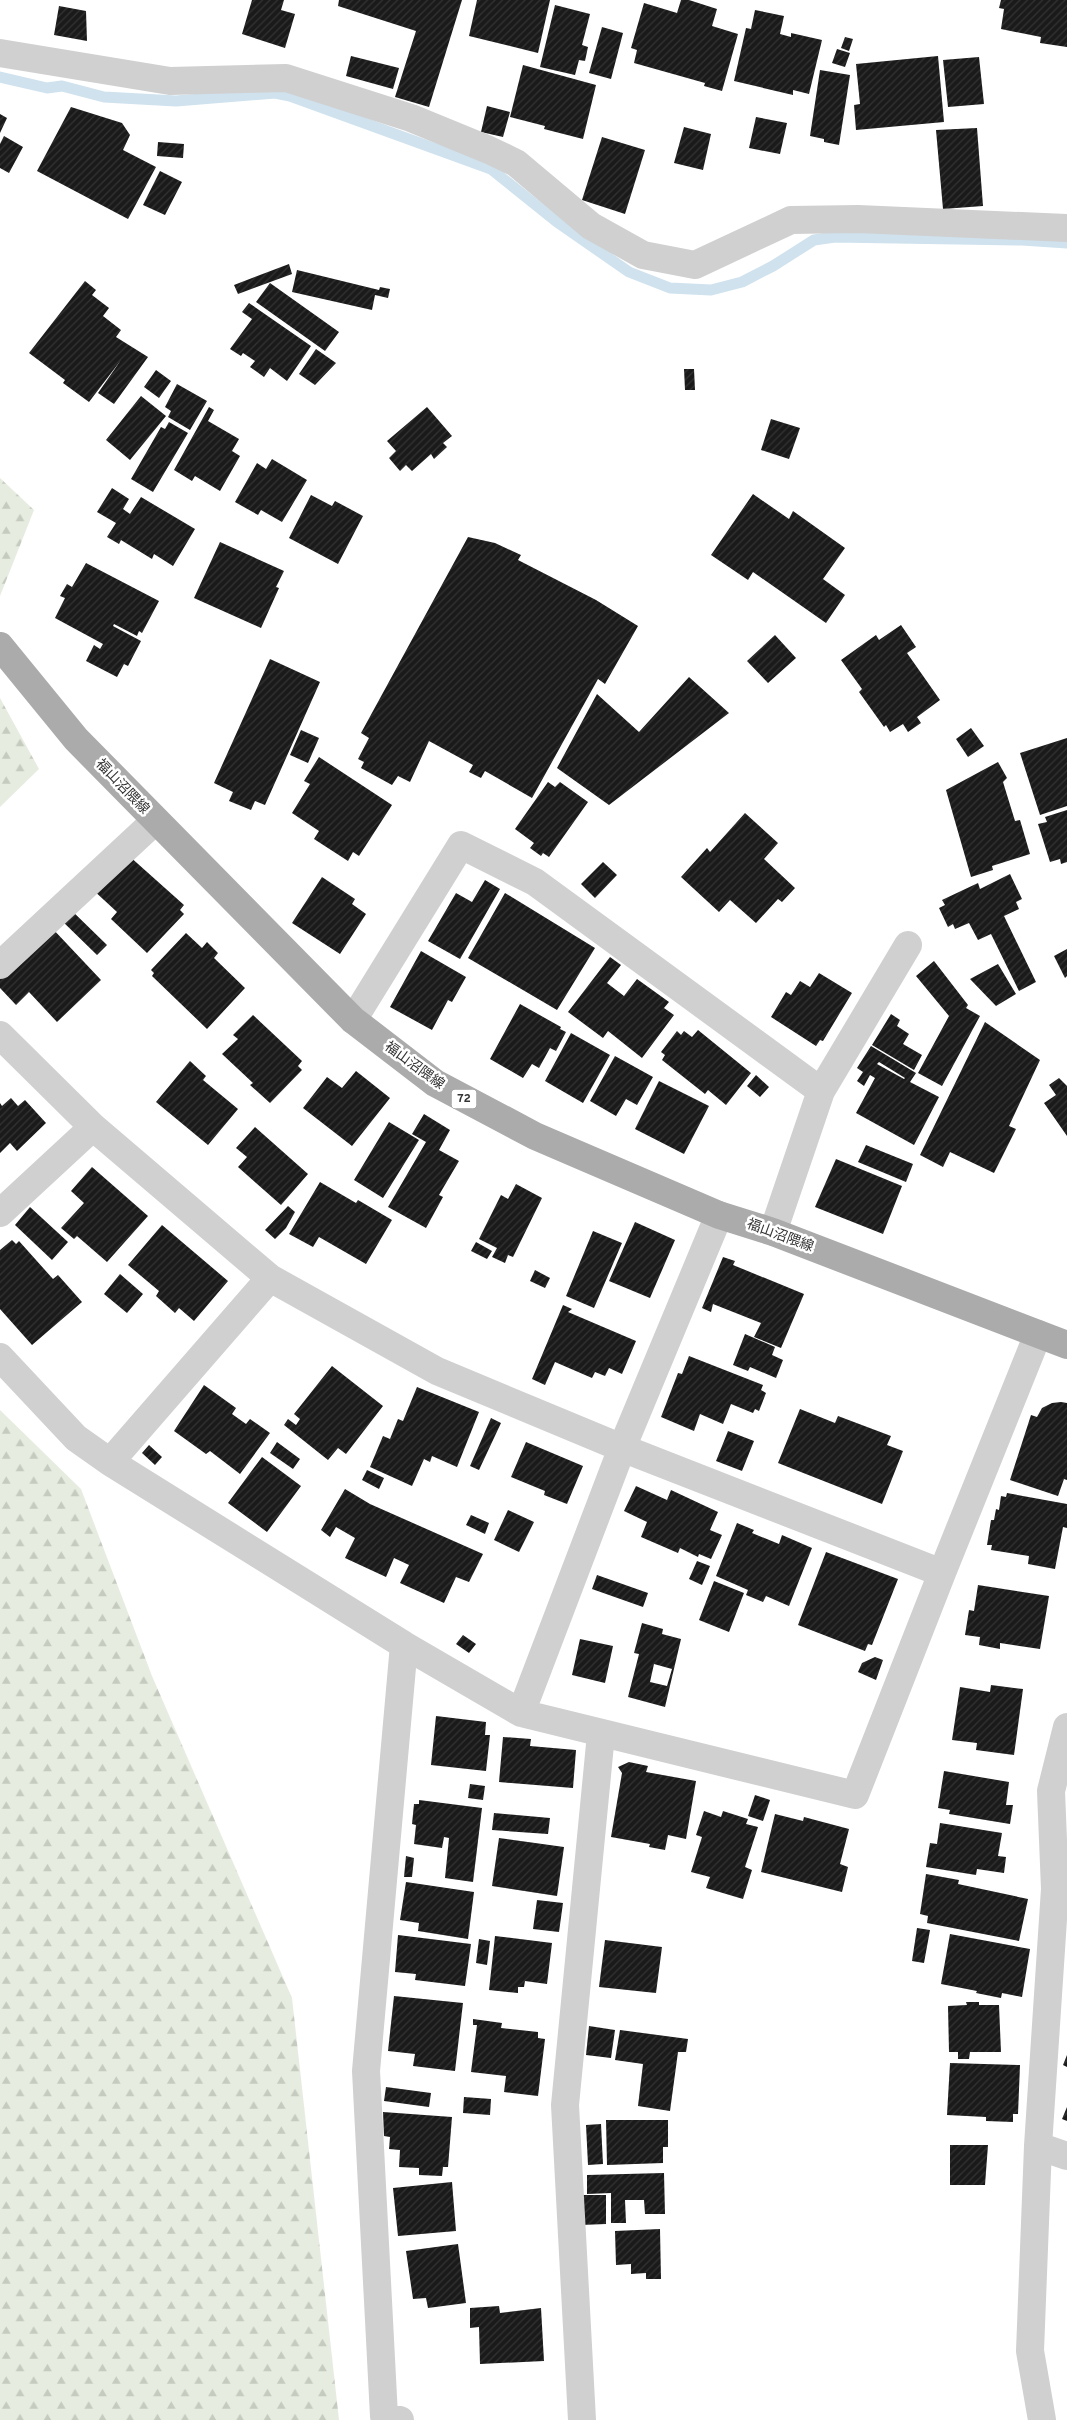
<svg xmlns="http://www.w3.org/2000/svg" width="1067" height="2420" viewBox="0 0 1067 2420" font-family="Overpass,'Noto Sans JP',sans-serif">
	<defs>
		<pattern id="forest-firs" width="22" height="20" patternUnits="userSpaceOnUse" patternTransform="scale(1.25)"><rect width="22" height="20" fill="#e6ecdf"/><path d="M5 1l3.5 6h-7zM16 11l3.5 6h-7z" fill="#c6cbc0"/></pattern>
		<pattern id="building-hatch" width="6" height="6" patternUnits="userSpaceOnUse" patternTransform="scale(1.25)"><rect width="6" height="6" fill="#1a1a1a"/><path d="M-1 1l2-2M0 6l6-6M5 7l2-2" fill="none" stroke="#333"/></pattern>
	</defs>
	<rect width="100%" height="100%" fill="#fff"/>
	<!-- forest -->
	<path fill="url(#forest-firs)" d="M0,478L34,510L0,596Z
		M0,698L39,769L0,807Z
		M0,1410L81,1489L152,1676L292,1998L339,2420H0Z"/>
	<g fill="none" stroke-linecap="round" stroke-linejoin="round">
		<!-- stream -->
		<path stroke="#cfe2ee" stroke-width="11" d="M0,77L47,88L62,86L104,97L176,101L275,93L290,96L491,169L557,222L629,272L670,288L711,290L742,282L773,266L814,240L835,237L1022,240L1067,243"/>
	</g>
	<!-- building -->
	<path fill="url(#building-hatch)" fill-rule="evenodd" d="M252,0H284L281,10L295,14L285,48L242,34Z
		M339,0H462L429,107L395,97L416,31L338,6Z
		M477,0H550L538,53L469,36Z
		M681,0H689L717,9L712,26L738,34L722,91L704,86L705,83L634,63L637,50L631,48L644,3L677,13Z
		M1001,0H1067V47L1040,43L1041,37L1001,29L1004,9L999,8Z
		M555,5L590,14L582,45L588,47L585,61L579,60L575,75L540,67Z
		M59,6L86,11L87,41L54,35Z
		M755,10L784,16L780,34L791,37V33L822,40L809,94L793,90V95L734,81L746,28L751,29Z
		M602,27L623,33L611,79L589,73Z
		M845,37L853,39L849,51L841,48Z
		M837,49L850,53L845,67L832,63Z
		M351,56L399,68L393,89L346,76Z
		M938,56L944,122L856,130L854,105L860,104L856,64Z
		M979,57L984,104L948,107L943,60Z
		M523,65L596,85L583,139L544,129L545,126L510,117Z
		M820,70L850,75L839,145L824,142V139L810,136Z
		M487,106L510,112L503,137L481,132Z
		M71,107L122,123L130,135L123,150L156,167L128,219L37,171Z
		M0,114L7,118L0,133Z
		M756,117L787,123L780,154L749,148Z
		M684,127L711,134L703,170L674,163Z
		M977,128L983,206L943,209L936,130Z
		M4,136L23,147L9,173L0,168V144Z
		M602,137L645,150L625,214L582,200Z
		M158,142L184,144L183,158L157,156Z
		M160,171L182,182L165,215L143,205Z
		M289,264L292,274L238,294L234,285Z
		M297,270L379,290L380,287L390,289L388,298L375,295L372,310L292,292Z
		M85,281L96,290L92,295L109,308L103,316L121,330L116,337L148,357L114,404L98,393L121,360L89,402L63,383L65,380L29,353Z
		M270,283L339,332L325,351L256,302Z
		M249,303L311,346L287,381L270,368L264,377L250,367L255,361L243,353L241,356L230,349L252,319L242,312Z
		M316,349L336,363L315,385L299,374Z
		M684,369H694L695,390H685Z
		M156,370L171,381L159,398L144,387Z
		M177,384L207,401L190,430L168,417L171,411L165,407Z
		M141,396L166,416L130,460L106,440Z
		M209,407L214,410L208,421L239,439L232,451L240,456L220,491L195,476L192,481L174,470Z
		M427,407L452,436L443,443L447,447L434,459L431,454L412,471L406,465L400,471L389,458L396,451L387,441Z
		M771,419L800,428L789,459L761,450Z
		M169,422L188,433L153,492L131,479L161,427L165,429Z
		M272,459L307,480L282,522L261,510L258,515L235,502L257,463L266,469Z
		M112,488L129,499L123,509L130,514L141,497L195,529L173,566L154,554L152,559L121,540L119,544L107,537L116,523L97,512Z
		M753,494L789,519L793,511L845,548L823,579L845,595L826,623L753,572L748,580L711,555Z
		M311,495L332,506L335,501L363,516L338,564L289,538Z
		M468,537L495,543L521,555L518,560L596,600L638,626L605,684L598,679L532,798L485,771L481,778L469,772L473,765L429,741L410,782L398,776L392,785L361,768L364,762L358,759L369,738L361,733Z
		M220,542L284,571L276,587L279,588L261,628L194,598Z
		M86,563L159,601L142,633L139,631L137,636L114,624L113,626L141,641L128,666L124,664L117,677L86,661L94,645L100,649L103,644L55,618L65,598L60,596L67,584L72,587Z
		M901,625L916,647L907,653L940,700L917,717L921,723L908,732L903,724L890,732L886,725L884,727L859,692L862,689L841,660L876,635L879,640Z
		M775,635L796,658L768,683L747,661Z
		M270,659L320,682L265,805L255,801L251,810L229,801L233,792L214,783Z
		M689,677L729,713L609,805L557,768L597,694L639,732Z
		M971,728L984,746L968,757L956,739Z
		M301,730L319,738L308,763L290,755Z
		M1067,738V806L1040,815L1020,753Z
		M319,757L392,805L359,856L353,852L348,861L314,839L319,831L292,813L310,784L304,781Z
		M998,762L1007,778L1003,782L1015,821L1020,820L1030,854L992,866L993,870L971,877L946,790Z
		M548,782L555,787L560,782L588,802L549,857L543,853L541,856L530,848L534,843L515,829Z
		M1067,810V862L1061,864L1060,859L1050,862L1038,824L1047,822L1045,817Z
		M745,813L778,843L764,859L795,888L782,902L778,899L756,923L730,900L719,912L681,877L707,848L710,852Z
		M128,855L184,905L180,910L184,914L147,953L111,919L117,912L91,888Z
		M603,862L617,875L595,898L581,884Z
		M1010,874L1022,899L1016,902L1019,909L1004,916L1036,982L1019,991L991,934L978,940L969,923L955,929L953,924L948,927L939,908L945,905L942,900L978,883L980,889Z
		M322,877L355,899L352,904L366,914L340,954L292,923Z
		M485,880L500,889L460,959L428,941L456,893L472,902Z
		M505,893L595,948L557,1010L468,958Z
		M68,907L107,945L97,955L58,917Z
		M51,927L101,980L57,1022L29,992L16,1005L0,988V975Z
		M186,933L202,948L207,942L218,953L214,958L245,988L207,1029L152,976L154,973L151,970Z
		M1067,949V976L1065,978L1054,956Z
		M421,951L466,977L452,1002L448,1000L432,1030L390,1007Z
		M610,957L621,965L607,983L624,996L637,979L669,1002L664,1008L674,1015L642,1058L608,1031L603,1038L568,1012Z
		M934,961L968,1005L966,1008L980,1016L942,1086L918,1073L949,1016L916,976Z
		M998,964L1016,994L996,1006L970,979Z
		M819,973L852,993L823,1041L820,1040L816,1046L771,1017L786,992L791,995L800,981L810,987Z
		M520,1004L561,1027L560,1029L566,1032L556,1051L550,1048L539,1068L532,1064L523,1078L490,1059Z
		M891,1014L900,1020L897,1026L909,1034L903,1044L922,1055L914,1070L872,1045Z
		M253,1015L302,1061L298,1066L302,1070L270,1103L250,1085L253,1083L222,1054L238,1039L233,1035Z
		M985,1022L1040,1060L1009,1126L1016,1129L994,1173L950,1152L943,1167L920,1155Z
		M698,1030L751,1073L726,1105L708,1090L705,1094L662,1060L665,1055L661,1052L677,1031L681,1035L684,1031L692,1037Z
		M571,1033L610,1055L583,1103L545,1081Z
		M871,1046L916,1073L910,1082L939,1097L914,1145L856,1113L875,1078L870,1075L864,1086L857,1081L863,1072L857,1068ZM879,1062L905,1078L904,1079L877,1064Z
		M615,1056L653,1077L637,1105L626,1099L616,1116L590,1101Z
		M190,1061L206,1076L203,1080L238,1109L208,1145L156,1102Z
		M356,1071L390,1098L352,1146L303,1108L327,1077L342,1088Z
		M756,1075L769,1087L760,1097L747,1086Z
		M1059,1078L1067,1086V1136L1044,1103L1056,1095L1049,1085Z
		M659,1081L709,1106L684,1154L635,1129Z
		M11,1098L18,1106L25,1100L46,1123L17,1151L10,1143L0,1153V1103L2,1106Z
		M424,1114L450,1130L439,1150L459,1161L439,1195L443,1197L426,1228L388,1207L426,1142L412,1134Z
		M389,1122L419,1140L383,1198L354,1180Z
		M255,1127L308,1174L281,1205L238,1167L247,1157L236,1148Z
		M866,1145L913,1164L906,1182L858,1162Z
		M836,1159L902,1186L883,1234L815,1207Z
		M92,1167L148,1216L107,1262L77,1236L74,1239L61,1228L84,1203L71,1191Z
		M320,1182L356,1203L358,1200L392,1220L366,1264L319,1237L313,1247L289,1234Z
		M516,1184L542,1198L513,1257L508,1255L505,1263L492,1257L497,1248L479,1239L501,1195L508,1199Z
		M288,1206L295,1212L286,1228L275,1239L265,1230Z
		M30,1207L68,1242L52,1260L15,1225Z
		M635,1222L675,1240L650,1298L609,1281Z
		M162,1225L228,1281L194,1321L179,1308L175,1313L156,1296L159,1291L128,1265Z
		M593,1231L622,1243L594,1308L566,1296Z
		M12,1240L16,1244L19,1241L53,1279L58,1275L82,1302L32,1345L0,1309V1250Z
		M476,1242L492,1251L487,1259L471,1251Z
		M723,1257L735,1261L733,1265L804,1294L781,1348L754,1337L761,1323L713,1304L711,1312L702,1308Z
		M535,1270L550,1278L545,1288L530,1281Z
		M120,1274L143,1294L127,1313L104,1294Z
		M563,1305L572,1309L568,1312L636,1341L622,1374L609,1368L605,1376L595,1372L592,1378L555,1362L545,1385L532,1379Z
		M745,1334L775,1347L772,1355L783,1360L776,1378L750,1367L748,1371L733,1365Z
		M689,1356L763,1385L761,1390L766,1393L759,1411L755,1409L753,1413L731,1404L723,1424L700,1414L694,1431L661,1417L678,1373L682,1374Z
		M332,1366L383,1406L346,1454L338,1448L328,1460L284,1425L288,1419L296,1425L300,1419L294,1414Z
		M204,1385L236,1408L232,1414L246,1424L250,1419L270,1433L240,1474L210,1451L206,1454L174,1431Z
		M417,1387L479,1412L457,1467L432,1456L430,1462L424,1459L412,1486L370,1467L383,1436L390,1439L398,1419L403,1421Z
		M1061,1402L1067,1403V1480L1064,1479L1058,1496L1010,1480L1031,1415L1037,1417L1042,1408L1052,1403Z
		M800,1409L835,1423L838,1416L891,1436L887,1445L903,1451L882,1504L778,1463Z
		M491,1418L501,1423L479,1470L470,1466Z
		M728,1431L754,1441L742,1471L716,1461Z
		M277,1442L300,1459L293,1469L270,1453Z
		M526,1442L583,1466L567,1504L544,1495L545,1491L511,1477Z
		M149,1445L162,1457L155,1465L142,1453Z
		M262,1457L301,1486L267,1532L228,1503Z
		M367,1470L384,1478L379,1489L362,1480Z
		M636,1486L667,1500L671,1490L718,1512L710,1530L722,1535L711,1559L699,1554L698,1557L680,1548L678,1553L641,1537L647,1522L624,1511Z
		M345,1489L370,1504L483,1554L469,1582L456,1577L444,1603L400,1583L409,1565L394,1558L386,1577L345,1558L355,1538L336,1527L330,1537L321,1530Z
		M1007,1493L1067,1504V1528L1063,1527L1055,1569L1028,1564L1029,1556L991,1550L992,1545H987L991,1520H994L996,1509L999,1510L1001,1496L1006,1497Z
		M508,1510L534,1522L519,1552L494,1540Z
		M471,1515L489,1523L485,1534L466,1525Z
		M737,1523L754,1530L752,1533L779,1544L782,1535L812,1548L789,1606L766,1596L763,1602L746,1595L748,1590L716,1576Z
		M826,1552L898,1579L872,1645L868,1644L865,1651L798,1625Z
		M697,1561L710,1566L702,1585L689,1579Z
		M597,1575L648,1593L643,1607L592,1589Z
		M714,1581L744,1593L729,1632L699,1620Z
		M978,1585L1049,1596L1040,1649L1000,1643V1649L979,1645L980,1637L965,1635L969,1610L974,1611Z
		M642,1623L663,1629L662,1634L681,1639L665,1707L628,1697L639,1654L634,1653ZM654,1664L672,1669L667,1686L650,1682Z
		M463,1635L476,1644L469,1653L456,1644Z
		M580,1639L613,1646L605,1683L572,1675Z
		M875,1657L883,1660L876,1680L858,1672L862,1663Z
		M991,1685L1023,1689L1014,1755L976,1750L977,1743L952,1740L960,1687L990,1692Z
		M436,1716L486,1722L485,1735H490L486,1771L431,1765Z
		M503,1737L531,1739L530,1746L576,1750L573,1788L499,1782Z
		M629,1762L648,1766L646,1772L696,1781L686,1839L668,1835L665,1850L649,1847L650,1844L611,1837L622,1773L618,1767Z
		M944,1771L1009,1782L1006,1805H1013L1010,1824L949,1814L950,1810L938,1808Z
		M470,1784L485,1786L483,1800L468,1798Z
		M755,1795L770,1800L763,1821L748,1816Z
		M419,1800L482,1808L473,1882L445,1878L449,1838L444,1837L442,1848L414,1844L416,1825L412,1824L414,1804H419Z
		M704,1811L721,1817L723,1811L748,1819L746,1824L758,1827L745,1867L752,1870L743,1899L706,1888L710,1877L691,1872L702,1837L696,1835Z
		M494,1813L550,1818L548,1834L492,1830Z
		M775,1814L803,1821L804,1817L849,1829L840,1864L848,1867L842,1892L761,1872Z
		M940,1823L1002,1833L998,1856L1006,1857L1004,1873L977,1869L976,1875L926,1867L930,1843L937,1844Z
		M499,1838L564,1847L557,1896L492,1886Z
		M406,1856L414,1858L412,1877H404Z
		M926,1874L959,1880L958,1884L1028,1899L1019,1941L927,1923L928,1916L920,1914Z
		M406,1882L474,1892L468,1939L418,1931L419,1923L400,1920Z
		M537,1900L563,1903L559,1932L533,1929Z
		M917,1928L930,1930L924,1963L912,1961Z
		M950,1934L1030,1949L1022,1997L1002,1993L1001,1998L976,1993L977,1991L941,1984Z
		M398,1935L471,1944L465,1986L415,1980L416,1974L395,1972Z
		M495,1936L552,1943L547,1984L525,1981L524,1987H518V1993L489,1990Z
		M479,1939L490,1941L487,1965L476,1963Z
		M605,1940L662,1947L656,1993L599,1987Z
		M394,1996L463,2003L455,2071L413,2066L415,2054L388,2051Z
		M966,2002H979V2005H999L1001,2052H970L969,2059H958V2052H949L948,2006L967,2005Z
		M473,2019L502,2023L501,2028L538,2032V2038L545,2039L538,2096L504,2092L506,2076L471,2072L477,2025H473Z
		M589,2026L615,2030L611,2058L586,2055Z
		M620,2030L688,2039L686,2052H678L670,2111L638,2106L643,2064L615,2060Z
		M1067,2055V2067L1063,2065Z
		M950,2063L1020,2065L1018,2114H1013V2122L986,2121V2117L947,2115Z
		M386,2087L431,2093L429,2107L384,2101Z
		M464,2097L491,2099L490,2115L463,2113Z
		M1067,2107V2121L1062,2119Z
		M383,2112L452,2117L448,2167H443L442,2176L419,2175V2168L399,2167L400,2150L389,2149L390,2137L384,2136Z
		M606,2120H668V2147H663V2163L607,2165Z
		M601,2124L603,2164L588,2165L586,2125Z
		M950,2145H988L985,2185H950Z
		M664,2173L665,2214H645L644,2200H625L626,2223H611V2193L587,2194V2175Z
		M452,2182L456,2231L398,2236L393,2188Z
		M580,2195H606V2224L581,2225Z
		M660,2229L661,2279H646V2273L631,2274V2264L616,2265L615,2231Z
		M458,2244L466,2303L428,2308L426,2298L413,2299L406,2251Z
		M499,2306L500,2313L541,2308L544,2361L480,2364L479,2327L470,2328V2308Z"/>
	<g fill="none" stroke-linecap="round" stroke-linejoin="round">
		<!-- street -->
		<path stroke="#d0d0d0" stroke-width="28" d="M0,53L170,81L286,78L411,118L489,150L516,163L591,226L643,255L695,265L791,220L858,219L1067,228
			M0,965L155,821
			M353,1020L461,845L535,882L821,1091
			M0,1035L93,1127L270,1278L437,1371L622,1448L942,1573
			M0,1213L93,1127
			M773,1232L821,1091L908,945
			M0,1357L76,1438L110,1462L404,1645L521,1713L855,1795L942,1573L1038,1334
			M110,1462L270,1278
			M521,1713L622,1448L719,1215
			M1038,2146L1067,2156
			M400,2420L384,2416L366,2071L404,1645
			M582,2420L565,2105L601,1734
			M1042,2420L1030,2351L1038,2146L1055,1889L1051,1791L1067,1727"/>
		<!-- primary -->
		<path stroke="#ababab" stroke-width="28" d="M0,646L76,739L353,1020L435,1083L535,1136L719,1215L773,1232L1067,1345"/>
	</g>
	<g text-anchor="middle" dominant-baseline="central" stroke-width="5" stroke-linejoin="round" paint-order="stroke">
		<!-- shield labels -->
		<rect fill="#fff" stroke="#707070" stroke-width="1" x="451.5" y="1089.5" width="25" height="19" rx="4"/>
		<g font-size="12" font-weight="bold" fill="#333">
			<text x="464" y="1099">72</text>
		</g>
		<!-- street labels -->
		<g font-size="14" fill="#333" stroke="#fff">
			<text transform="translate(122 787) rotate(46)">福山沼隈線</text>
			<text transform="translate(414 1066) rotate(36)">福山沼隈線</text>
			<text transform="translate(780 1236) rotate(20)">福山沼隈線</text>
		</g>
	</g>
</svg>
